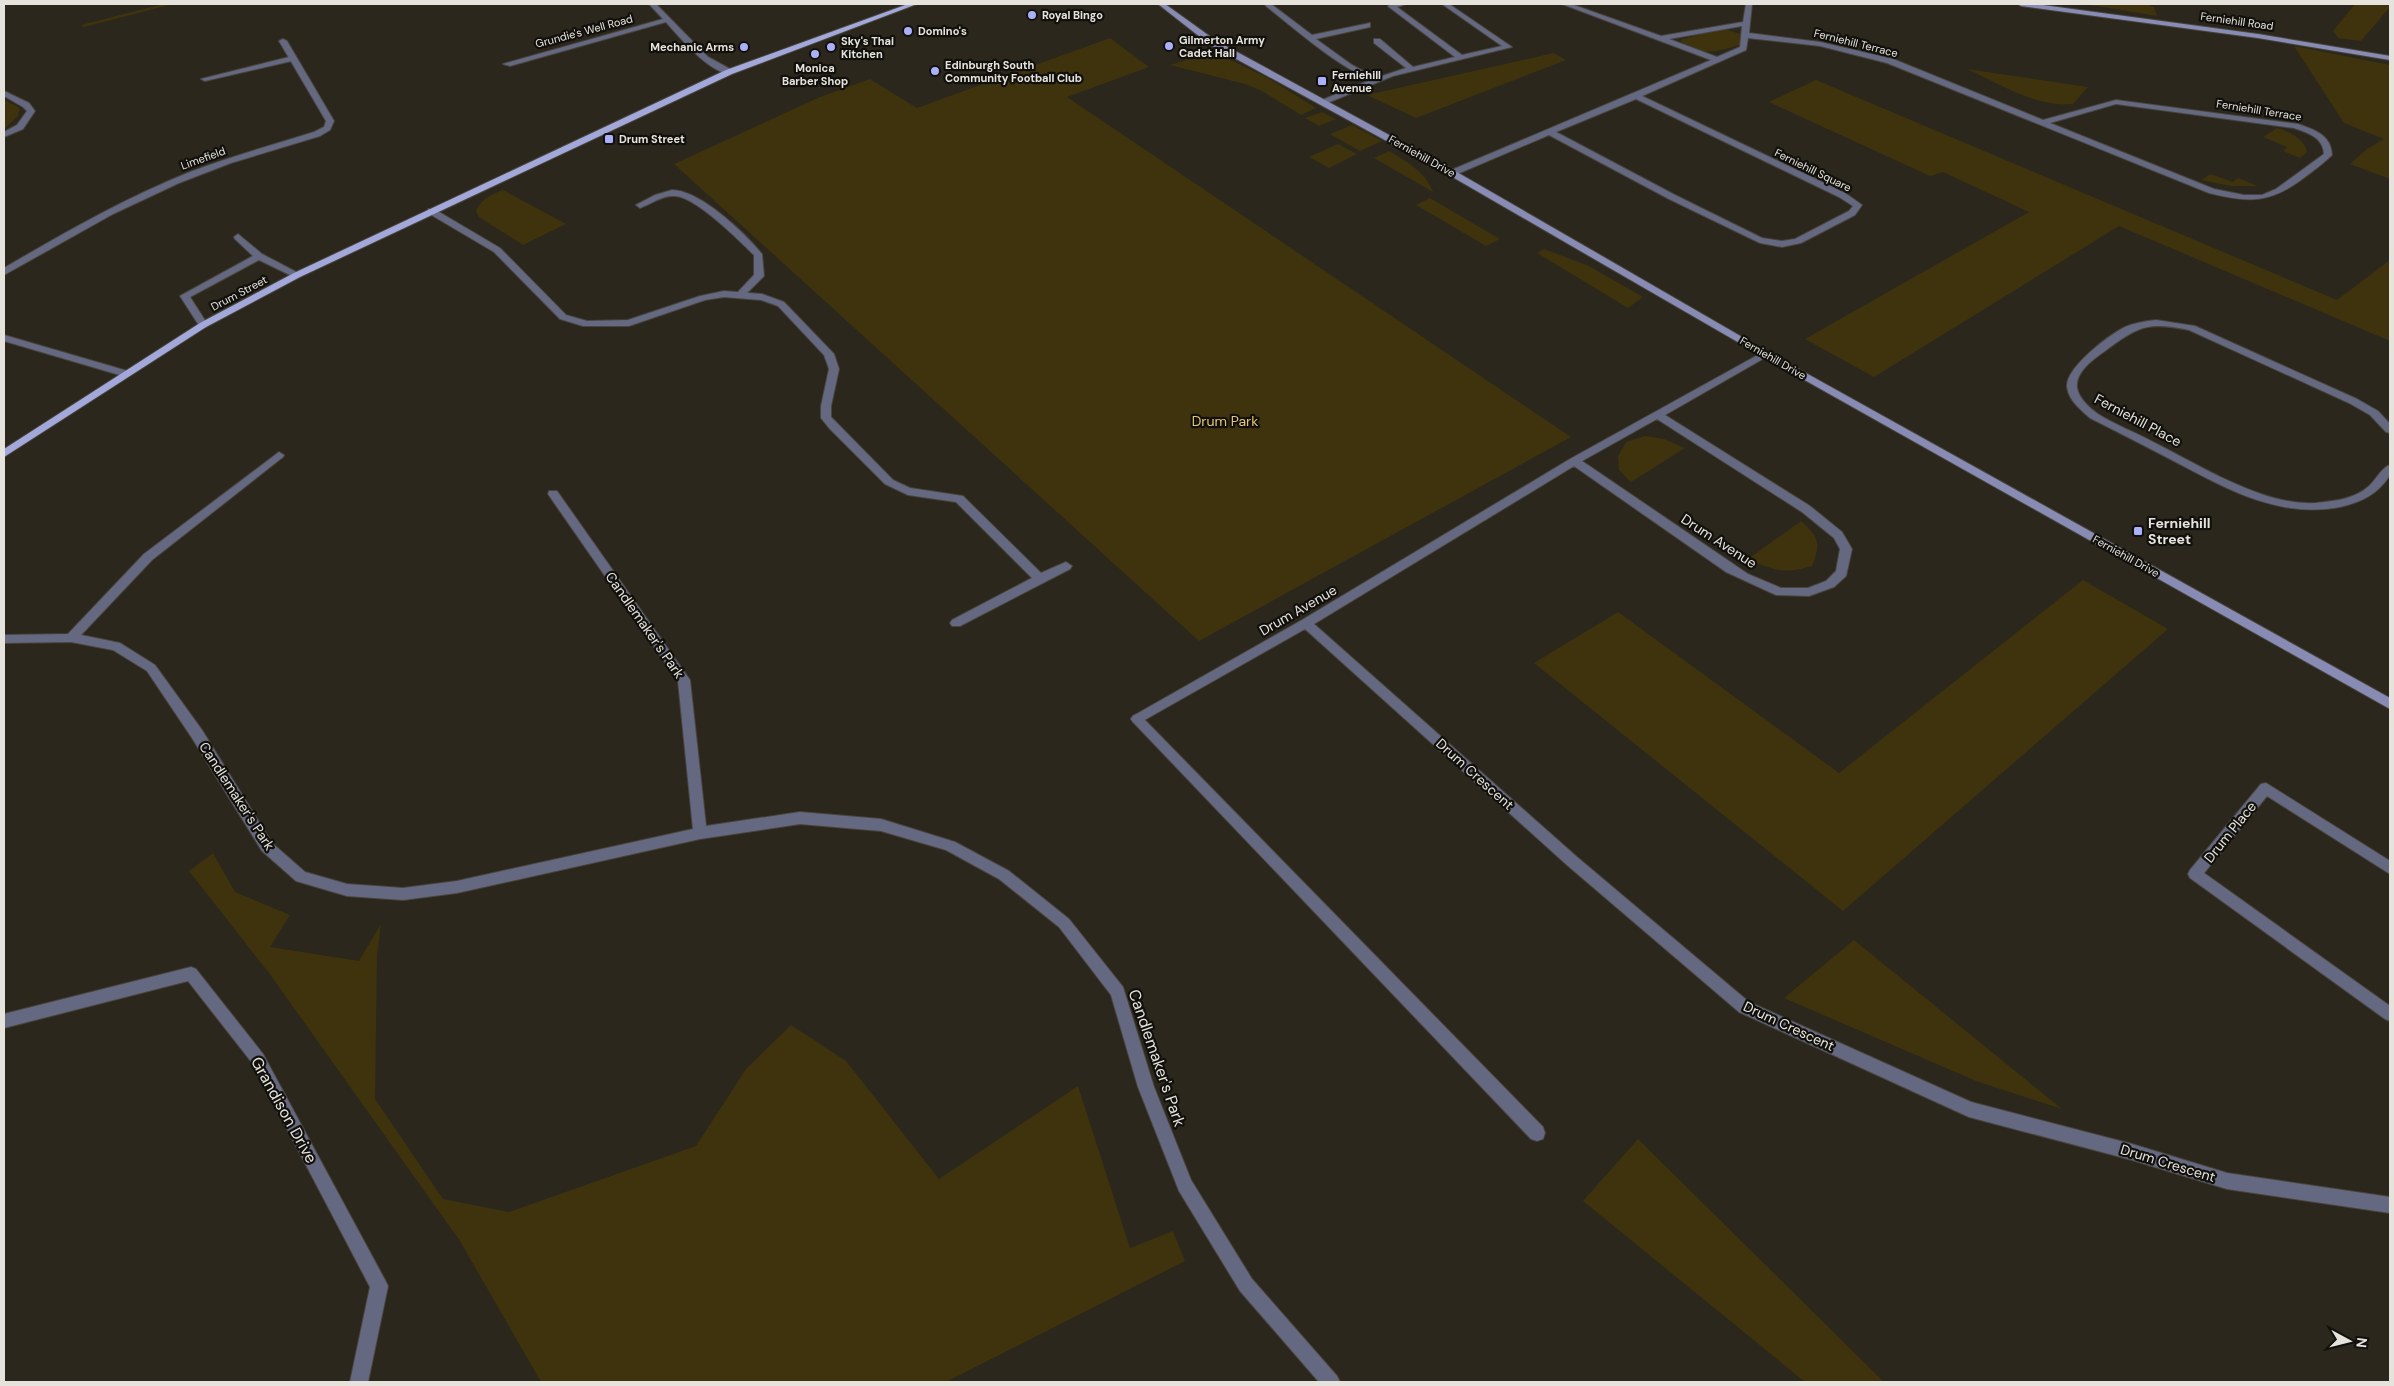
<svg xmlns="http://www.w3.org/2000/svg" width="2394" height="1386" viewBox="0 0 2394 1386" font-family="'DM Sans',sans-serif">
	<rect width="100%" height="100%" fill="#2b271d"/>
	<!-- green -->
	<path fill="#3e330c" d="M163,4H173L84,27L81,25Z
		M2084,4L2149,5L2154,7L2157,16Z
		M2355,4H2390V7L2361,41L2338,38L2333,31Z
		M1715,30H1727L1741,34L1740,45C1723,50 1692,59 1680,40Z
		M1110,38L1149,67L1067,97L1571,437L1199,641L674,164L820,97L870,79L917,108Z
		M2294,46L2390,65V179L2350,164L2367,149L2384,139L2344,123Z
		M1214,52L1268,78L1316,108L1301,115L1262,91L1245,84L1170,65Z
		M1554,53L1566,60L1416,118L1367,95Z
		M1967,69L2088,87L2073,104C2037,108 2000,84 1967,69Z
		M1816,80L2337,300L2390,260V341L2119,226L1874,377L1805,339L2029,212L1943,172L1930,176L1769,102Z
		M4,100L20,108L18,116L4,129Z
		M1322,112L1336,119L1319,126L1305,118Z
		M1352,125L1382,141L1360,151L1330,134Z
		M2277,128C2290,132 2304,138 2307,152L2300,158L2283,151L2287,147L2263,137Z
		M1338,144L1357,154L1329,168L1309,157Z
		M1389,151C1407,162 1426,172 1433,192L1374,158Z
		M2211,174L2233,182L2238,178L2258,186H2231L2201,180Z
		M503,190L566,224L523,245L479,217L476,211C481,199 490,195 503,190Z
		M1430,198L1500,239L1486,246L1416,205Z
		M1544,249L1589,266L1643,297L1628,308L1537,253Z
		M1645,436L1664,439L1685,448L1631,482L1619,470L1618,456L1626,442Z
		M1801,521C1819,537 1821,543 1812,566C1783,575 1774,570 1748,559Z
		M2083,580L2168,629L1843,911L1534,663L1618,612L1839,773Z
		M213,853L235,892L290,915L270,947L359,961L381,924L377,955L375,1099L443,1199L509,1212L696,1146L746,1069L791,1025L846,1061L939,1179L1078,1086L1130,1248L1173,1231L1185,1261L946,1382H541L460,1241L269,973L189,871Z
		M1854,940L2062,1109L1976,1081L1784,998Z
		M1638,1139L1884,1382H1805L1583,1201Z"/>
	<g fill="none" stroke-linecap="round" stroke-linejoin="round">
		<defs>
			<path id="lane" d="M1265,4H1271L1312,35L1370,23V27L1316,39L1352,65L1376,78L1406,68L1374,43V39H1380L1413,67L1455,57L1389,7L1388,6L1392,4H1406L1397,7L1462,55L1502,46L1442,4H1449L1512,47L1393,76L1325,104H1322V100L1370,80C1331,61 1300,33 1266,6Z
				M293,56H296V60L205,81L201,79Z
				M672,190C700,190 746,234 762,254L764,276L744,296L741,297L736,294L754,275V255C739,240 693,194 673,196C661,196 651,204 640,208L636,205L655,195Z
				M238,234L262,254L302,275L294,277L259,260L190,297L208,325L206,327H200L180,296L253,256L235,239L234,237Z
				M1137,714L1141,716L1543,1127L1545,1133L1543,1139L1537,1141L1531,1139L1133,722L1131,719L1133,716Z"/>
			<path id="street" d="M649,4H656L708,57L732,70V74C711,75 679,37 666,22L510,66L503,64L663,19Z
				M1562,4H1571L1661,36L1743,22L1746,4H1752L1749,33L1820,42L1893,59L2043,120L2116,100L2298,124C2315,130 2331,135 2332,155C2324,163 2314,170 2305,177C2270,204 2250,203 2209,193L1887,63L1820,46L1748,38L1746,50L1642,96L1845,193L1862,205L1855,215L1801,243L1782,247L1760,243L1669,199L1549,135L1455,175H1449V171L1711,60ZM1742,26L1740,47L1717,57L1669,39ZM1636,99L1839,197L1853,206L1849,211L1795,239L1782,241L1762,238L1675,195L1556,132ZM2116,104L2294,128C2308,133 2323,137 2324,154L2276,189L2262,195H2244L2214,189L2050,123Z
				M283,39L287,41L334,121L330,130L320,136L231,163L179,183L113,214L4,275V268C64,233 125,198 190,172C231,156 273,145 314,132L324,127L326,121L279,41Z
				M4,91L29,103L35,111L23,129L4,137V132L17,125L27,111L23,107L4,96Z
				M428,209H434L500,248L566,315L587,321L628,320L700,296L724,291L762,294L784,302L834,354L839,369L831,406V417L893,480L910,488L963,496L1041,573L1066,562L1072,566L1070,569L960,626H952L950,623L952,620L1032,578L956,502L908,495L885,484L829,428L821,418V406L829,369L824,355L778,306L761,300L724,297L705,300L629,326H583L560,319L494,252L428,213Z
				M2156,320L2195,326L2357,399L2378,411L2390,424V433L2386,432L2370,415L2349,403L2189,330C2150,322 2140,325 2109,348C2097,357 2075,370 2077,388C2079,398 2089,408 2098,414C2115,425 2137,433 2155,443C2190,461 2224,481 2261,494C2278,500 2298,504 2316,503C2335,501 2355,499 2369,486C2376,480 2382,467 2390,465V475C2378,494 2362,502 2340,507C2278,519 2225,488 2172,460C2145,446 2118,432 2090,418C2081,410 2069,401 2067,387C2065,368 2109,335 2125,327C2135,323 2145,321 2156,320Z
				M4,335L131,372L132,374L127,377L123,376L4,341Z
				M1765,351L1768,352V356L1665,415L1810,506L1842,532L1852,549L1846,576L1834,587L1809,596L1776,595L1726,572L1574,466L1314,624L1577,857L1749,1002L1971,1102L2132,1144L2227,1173L2390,1197V1213L2227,1189L2132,1160L1969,1117L1739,1012L1567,865L1305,629L1141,722H1133L1131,719L1133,716L1302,620L1570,459ZM1657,419L1802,512L1834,538L1840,549L1836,571L1826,581L1808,588H1781L1748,574L1582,461Z
				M279,452L284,455L283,457L152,560L81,635L120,643L155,665L202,730L272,843L305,872L347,884L403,888L457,881L693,829L678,681L548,494L549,491H557L690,680L706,826L800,812L881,819L955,842L1009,871L1069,919L1123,987L1154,1087L1191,1180L1252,1279L1337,1376L1340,1382H1319L1240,1291L1179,1191L1138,1087L1111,995L1059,927L999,879L946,850L881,831L800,824L700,839L457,893L403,900L347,896L296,881L262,851L192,738L147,671L113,650L71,642L4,643V635L68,634L144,554Z
				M2266,783L2390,861V874L2267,796L2204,873L2390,1006V1021L2385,1019L2190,878L2188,874L2190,870L2261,784Z
				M191,967L196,969L263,1054L385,1280L388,1286L368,1382H350L370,1287L253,1064L188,981L4,1028V1014Z"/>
			<path id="secondary" d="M1158,4H1165L1215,40L1455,171L1768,352L2390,698V709L1762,356L1449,175L1209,44Z
				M2018,4H2035L2258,34L2390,56V60L2258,38L2021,6Z"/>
			<path id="primary" d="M908,4H917L732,74L300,277L206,327L4,457V449L200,323L294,273L726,70Z"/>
		</defs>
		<!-- lane casing -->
		<use href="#lane" stroke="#49453c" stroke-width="2"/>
		<!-- street casing -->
		<use href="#street" stroke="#49453c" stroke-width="2"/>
		<!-- secondary casing -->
		<use href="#secondary" stroke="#49453c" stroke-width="2"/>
		<!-- primary casing -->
		<use href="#primary" stroke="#49453c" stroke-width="2"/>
		<!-- lane -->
		<use href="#lane" fill="#656881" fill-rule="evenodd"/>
		<!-- street -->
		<use href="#street" fill="#656881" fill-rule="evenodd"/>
		<!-- secondary -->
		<use href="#secondary" fill="#888cb4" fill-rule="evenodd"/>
		<!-- primary -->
		<use href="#primary" fill="#a3a8db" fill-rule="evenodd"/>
	</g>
	<!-- markers -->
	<g fill="#aab0fc" stroke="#12100c" stroke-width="2">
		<circle cx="1032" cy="15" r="5"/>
		<circle cx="908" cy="31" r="5"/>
		<circle cx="1169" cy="46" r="5"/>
		<circle cx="744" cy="47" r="5"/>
		<circle cx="831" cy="47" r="5"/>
		<circle cx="815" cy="54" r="5"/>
		<circle cx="935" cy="71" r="5"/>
		<rect x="1317" y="76" width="10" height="10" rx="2.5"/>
		<rect x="604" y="134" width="10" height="10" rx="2.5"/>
		<rect x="2133" y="526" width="10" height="10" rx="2.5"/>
	</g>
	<g text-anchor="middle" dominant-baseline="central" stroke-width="4.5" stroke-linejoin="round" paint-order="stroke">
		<!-- far-poi labels -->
		<g font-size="11" font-weight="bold" fill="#e5e3dc" stroke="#12100c" text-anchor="start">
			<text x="1042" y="15">Royal Bingo</text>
			<text x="918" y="31">Domino's</text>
			<text x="1179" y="40">Gilmerton Army<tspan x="1179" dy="13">Cadet Hall</tspan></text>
			<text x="841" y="41">Sky's Thai<tspan x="841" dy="13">Kitchen</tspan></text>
			<text x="734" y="47" text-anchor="end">Mechanic Arms</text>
			<text x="945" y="65">Edinburgh South<tspan x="945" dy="13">Community Football Club</tspan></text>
			<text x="815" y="68" text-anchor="middle">Monica<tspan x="815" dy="13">Barber Shop</tspan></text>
			<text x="1332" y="75">Ferniehill<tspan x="1332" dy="13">Avenue</tspan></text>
			<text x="619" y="139">Drum Street</text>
		</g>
		<!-- far-street labels -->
		<g font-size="11" fill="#e5e3dc" stroke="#12100c">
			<text transform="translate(2237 21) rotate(8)">Ferniehill Road</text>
			<text transform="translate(584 31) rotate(-15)">Grundie's Well Road</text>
			<text transform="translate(1856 43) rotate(14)">Ferniehill Terrace</text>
			<text transform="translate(2259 110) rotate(9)">Ferniehill Terrace</text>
			<text transform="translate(1422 156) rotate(29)">Ferniehill Drive</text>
			<text transform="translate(203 158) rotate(-20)">Limefield</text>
			<text transform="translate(1813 170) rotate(26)">Ferniehill Square</text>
			<text transform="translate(239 293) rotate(-28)">Drum Street</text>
			<text transform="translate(1773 358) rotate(30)">Ferniehill Drive</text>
			<text transform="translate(2126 556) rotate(29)">Ferniehill Drive</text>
		</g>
		<!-- street labels -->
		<g font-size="14" fill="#e5e3dc" stroke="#12100c">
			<text transform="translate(2138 420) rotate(28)">Ferniehill Place</text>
			<text transform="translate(1719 541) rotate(33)">Drum Avenue</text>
			<text transform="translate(1298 610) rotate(-30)">Drum Avenue</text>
			<text transform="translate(645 625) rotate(55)">Candlemaker's Park</text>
			<text transform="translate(1475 774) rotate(42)">Drum Crescent</text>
			<text transform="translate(237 796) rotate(57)">Candlemaker's Park</text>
			<text transform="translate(2230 832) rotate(-51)">Drum Place</text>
			<text transform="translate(1789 1026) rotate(25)">Drum Crescent</text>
			<text transform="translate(2168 1163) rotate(17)">Drum Crescent</text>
		</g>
		<!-- park labels -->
		<g font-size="14" fill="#e3c76b" stroke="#12100c">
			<text x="1225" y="421">Drum Park</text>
		</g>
		<!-- poi labels -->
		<g font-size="14" font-weight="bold" fill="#e5e3dc" stroke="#12100c" text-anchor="start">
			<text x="2148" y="523">Ferniehill<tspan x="2148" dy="16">Street</tspan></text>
		</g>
		<!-- near-street labels -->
		<g font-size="16" fill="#e5e3dc" stroke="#12100c">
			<text transform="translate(1157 1058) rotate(71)">Candlemaker's Park</text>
			<text transform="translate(284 1110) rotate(61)">Grandison Drive</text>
		</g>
	</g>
	<!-- border -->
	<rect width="2394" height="1386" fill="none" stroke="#e5e3dc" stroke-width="10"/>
	<!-- north arrow -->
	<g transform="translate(2349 1341) rotate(97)" stroke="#12100c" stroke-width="4" paint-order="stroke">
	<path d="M0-4L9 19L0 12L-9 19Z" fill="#e5e3dc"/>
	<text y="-8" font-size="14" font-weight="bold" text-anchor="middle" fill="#e5e3dc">N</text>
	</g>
</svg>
